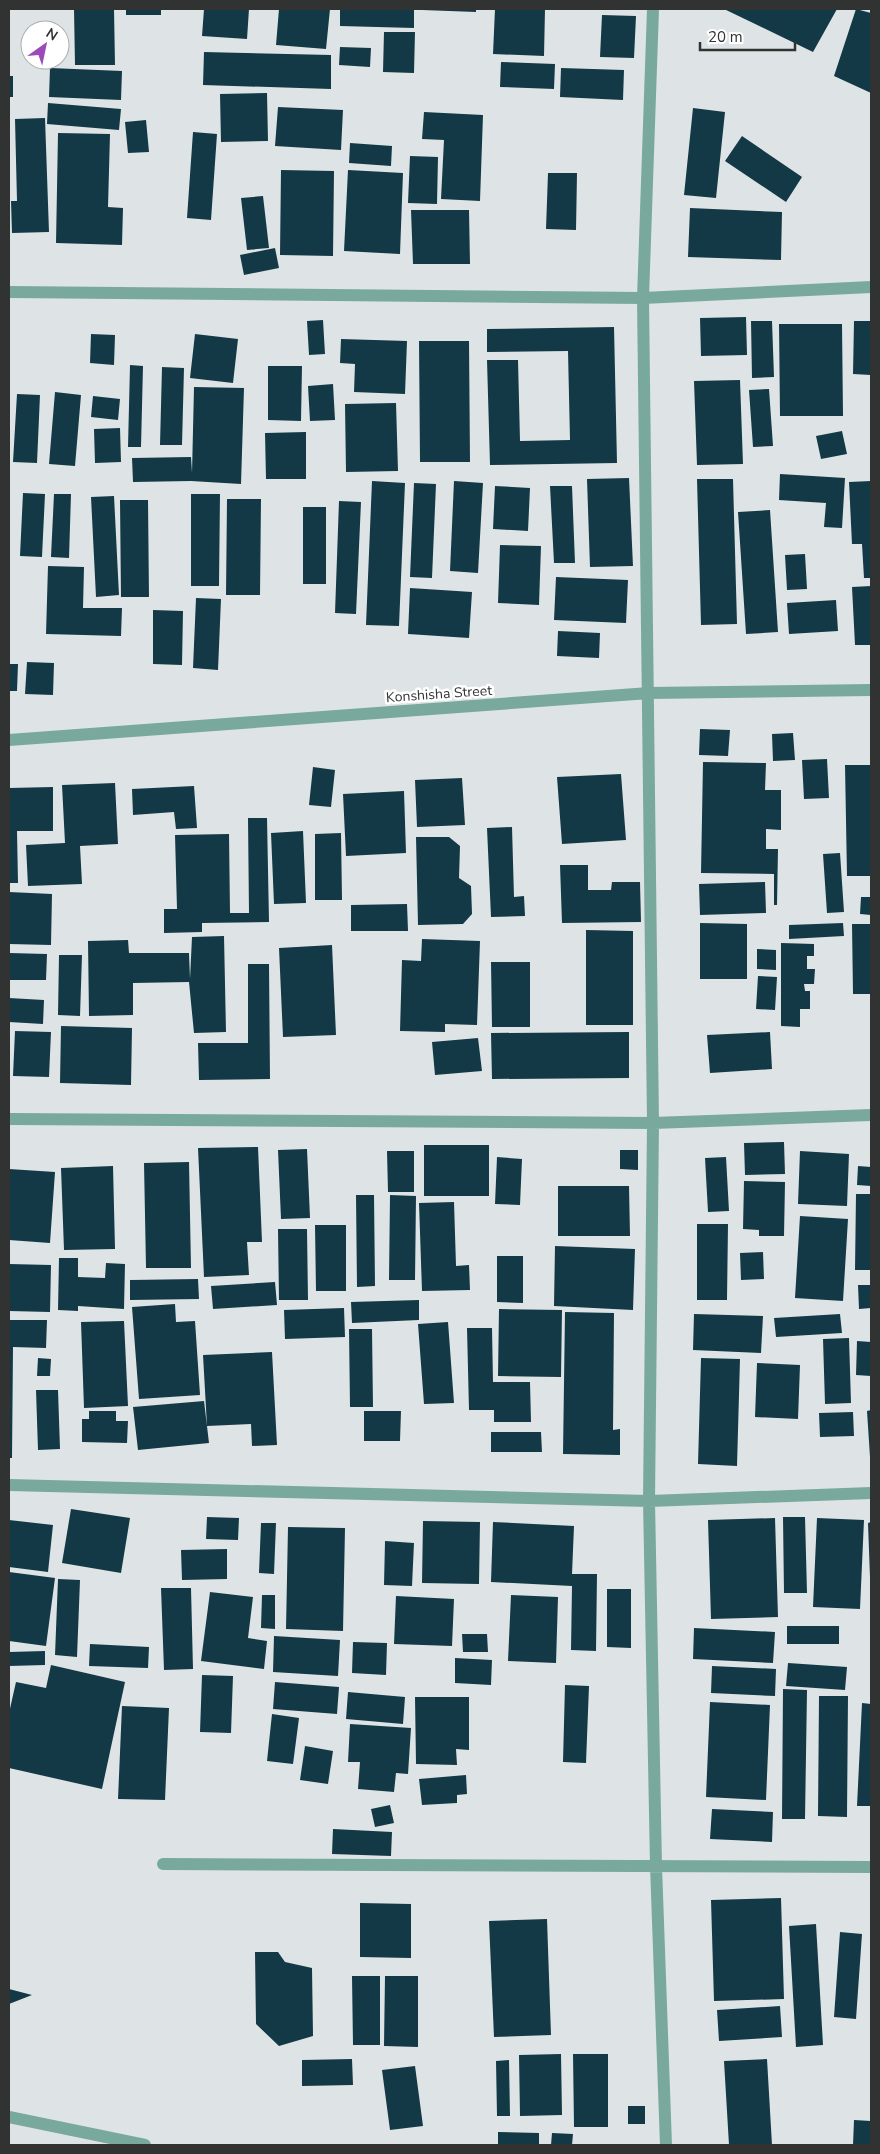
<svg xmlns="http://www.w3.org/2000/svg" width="880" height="2154" viewBox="0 0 880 2154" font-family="'Nunito Sans',sans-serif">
	<rect width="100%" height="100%" fill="#dee4e5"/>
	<!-- building -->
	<path fill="#133946" d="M74,9H114L115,65H75Z
		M126,9H161V15H126Z
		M204,9H249L247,39L202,36Z
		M279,9H330L326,49L276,45Z
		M340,9H414V28L340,26Z
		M422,9H476V12L422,10Z
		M495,9H545L544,56L493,54Z
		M724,9H837L813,52Z
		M856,9L871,13V93L834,76Z
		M602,15L636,16L634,58L600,57Z
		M384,32H415L414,73L383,72Z
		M340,47L371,48L370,67L339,65Z
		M204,52L331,55V89L203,85Z
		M501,62L555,64L554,89L500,87Z
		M50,68L122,71L121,100L49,97Z
		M561,68L624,70L623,100L560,97Z
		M9,76H13V97H9Z
		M267,93L268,141L221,142L220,94Z
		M48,103L121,109L119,130L47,124Z
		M278,107L343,110L341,150L275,146Z
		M693,108L725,112L716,198L684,195Z
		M424,112L483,115L480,201L441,199L444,140L422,139Z
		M45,118L49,232L12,233L11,201H17L15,119Z
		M146,120L149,152L128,153L125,122Z
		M193,132L217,134L211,220L187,218Z
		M58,133L110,134L108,207L123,208L122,245L56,243Z
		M742,136L802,177L786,202L725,161Z
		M350,143L392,146L391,166L349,163Z
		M410,156L438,157L437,204L408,203Z
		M281,170L334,171L333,256L280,255Z
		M348,170L403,173L400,254L344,251Z
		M548,173H577L576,230L546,229Z
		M263,196L269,248L247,250L241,198Z
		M690,208L782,212L781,260L688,257Z
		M411,210H469L470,264H413Z
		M275,248L279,268L244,275L240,255Z
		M746,317L747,355L701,356L700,318Z
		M323,320L325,354L309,355L307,321Z
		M751,321H772L774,377L752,378Z
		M854,321H871V375L853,374Z
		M779,324H842L843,416H780Z
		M614,327L617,463L490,465L487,360H518L520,441L570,440L568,351L487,352V329Z
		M91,334L115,335L114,365L90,363Z
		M195,334L238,339L233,383L190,378Z
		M341,339L407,341L405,394L354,392L355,364L340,363Z
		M419,341H469L470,462H420Z
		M130,365L143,366L141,447H128Z
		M268,366H302L301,421L268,420Z
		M162,367L184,368L182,445H160Z
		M740,380L743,464L697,465L694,381Z
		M333,384L335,420L310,421L308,386Z
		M194,387L244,388L241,484L191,481L133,482L132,458L191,457L192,473Z
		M769,389L773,446L753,447L749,390Z
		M55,392L81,395L75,466L49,464Z
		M17,394L40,395L37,463L13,462Z
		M93,396L120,399L118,420L91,417Z
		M396,403L398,471L346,472L345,404Z
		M120,428L121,462L95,463L94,429Z
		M842,431L847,454L821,459L816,436Z
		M306,432V479H266L265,433Z
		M780,474L845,478L842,528L824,527L826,503L779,500Z
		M629,478L633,566L590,567L587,479Z
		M697,479H733L737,624L701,625Z
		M372,481L405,483L399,626L366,625Z
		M454,481L483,483L478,573L450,571Z
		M871,481V578H864L862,544H852L849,482Z
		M414,483L436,484L432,578L410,577Z
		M495,486L530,488L528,531L493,529Z
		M550,486H572L575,563H554Z
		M23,493L45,494L42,557L20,556Z
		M54,494H71L69,558L51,557Z
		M191,494H220L219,586H191Z
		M114,496L119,595L96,597L91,497Z
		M227,499H261L260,595H226Z
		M120,500H148L149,597H121Z
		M339,501L361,502L356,614L335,613Z
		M303,507H326V584H303Z
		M770,510L778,632L746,634L738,512Z
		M500,545L541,546L539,605L498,603Z
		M805,554L807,589L787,590L785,555Z
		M48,566L84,567L83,608H122L121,636L46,634Z
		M556,577L628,580L626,623L554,620Z
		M871,586V645H855L852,587Z
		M410,588L472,592L469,638L408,634Z
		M196,598L221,599L218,670L193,668Z
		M836,600L838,631L789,634L787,603Z
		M153,610L183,611L182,665L153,664Z
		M558,631L600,633L599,658L557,656Z
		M27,662L54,663L53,695L25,694Z
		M9,664H18L17,691H9Z
		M700,729L730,730L728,756L699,755Z
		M793,733L795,760L773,761L772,734Z
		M827,759L829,798L804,799L802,760Z
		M703,762L766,763L765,790H781V830L766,829V849H778L777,905H774V874L701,873Z
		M845,765H871V876H847Z
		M313,767L335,770L331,807L309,805Z
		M621,774L626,840L562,844L557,777Z
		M462,778L465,825L417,827L415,780Z
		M115,783L118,844L80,846L82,884L28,886L26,845L65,843L62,785Z
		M194,786L197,828L176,829L174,812L133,815L132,789Z
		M53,787V831H17L18,883H9V788Z
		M404,791L406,853L346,856L343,794Z
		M248,818H267L269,922L202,923V932L164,933V909H177L175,835L229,834L230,913H249Z
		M512,827L514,897L524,896L525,916L491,917L487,828Z
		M303,831L306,903L274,904L271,833Z
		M341,833L342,900H315V834Z
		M416,837H449L460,846L459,878L471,886L472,914L463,924L418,925Z
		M840,853L844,912L827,913L823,854Z
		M560,865H588V890H611L612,882H640L641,922L562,923Z
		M765,882L766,913L700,915L699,884Z
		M9,892L52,894L51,945L9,944Z
		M861,897H871V915L860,914Z
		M407,904L408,931H351V905Z
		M700,923L747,924V979H700Z
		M843,923L844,936L789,939V925Z
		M852,924H871V994H853Z
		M586,930L633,931V1025H586Z
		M224,936L226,1032L194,1033L189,982L133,983V1015L89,1016L88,941L128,940L129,953H189L190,979L192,937Z
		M422,939L480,941L477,1025L445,1024V1032L400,1031L402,960L421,961Z
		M781,943L814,944V956H807V969H815L814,984H804L805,991H810V1009H800V1027L781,1026Z
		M332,945L336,1035L283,1037L279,948Z
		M757,949L776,950V970L757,969Z
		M9,953L47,954L46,980H9Z
		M59,955H82L80,1016L58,1015Z
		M491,962H530V1027H492Z
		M248,964H269L270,1079L199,1080L198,1043H248Z
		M758,976L777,977L775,1010L756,1009Z
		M9,998L44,1000L43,1024L9,1022Z
		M61,1026L132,1028L131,1085L60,1083Z
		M15,1031L51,1032L49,1077L13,1076Z
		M629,1032V1078L492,1079L491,1033Z
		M770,1032L772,1069L710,1073L707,1035Z
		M478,1038L482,1071L435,1075L432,1042Z
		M784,1142L785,1174L745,1175L744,1143Z
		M424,1145H489V1196H424Z
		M258,1147L262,1242H247L249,1275L204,1277L198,1148Z
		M307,1149L310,1218L281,1219L278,1150Z
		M620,1150H638V1170L620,1169Z
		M387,1151H414V1192H388Z
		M800,1151L849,1154L847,1206L798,1204Z
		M497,1157L522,1159L520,1205L495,1204Z
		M726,1157L729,1211L708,1212L705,1158Z
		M189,1162L191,1268H146L144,1163Z
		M113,1166L115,1249L64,1250L61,1168Z
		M858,1166L871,1167V1186L857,1185Z
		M9,1169L55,1172L50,1243L9,1240Z
		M744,1181L785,1182L784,1236H759V1230L743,1229Z
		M558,1186H629L630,1236H558Z
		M856,1194H871V1270H855Z
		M356,1195H374L375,1286L357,1287Z
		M390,1195L416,1196L415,1280H389Z
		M454,1202L456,1266L469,1265L470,1290L422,1291L419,1203Z
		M800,1216L848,1219L843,1301L795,1298Z
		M697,1224H728L727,1300H697Z
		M315,1225H346V1291H316Z
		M278,1229H307L308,1300H279Z
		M555,1246L635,1249L633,1310L554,1306Z
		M763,1252L764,1279L741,1280L740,1253Z
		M497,1256H523V1303L497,1302Z
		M59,1258H78V1277L105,1278L106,1263L125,1264L124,1309L78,1306V1311L58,1310Z
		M9,1264L51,1265L50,1312L9,1311Z
		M198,1279L199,1299L130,1300V1280Z
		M275,1282L277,1305L213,1309L211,1286Z
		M858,1285H871V1308L859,1309Z
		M419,1300V1320L352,1323L351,1302Z
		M175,1304L176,1322L195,1321L200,1395L139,1399L132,1307Z
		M344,1308L345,1337L285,1339L284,1310Z
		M499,1309L562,1310L561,1377L498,1376Z
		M565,1312L614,1313L613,1430L620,1429V1455L563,1454Z
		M694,1314L763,1316L761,1353L693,1350Z
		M840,1314L842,1333L776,1337L774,1318Z
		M9,1320H47L46,1348L13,1347L12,1458H9Z
		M124,1321L128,1406L84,1408L81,1322Z
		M448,1322L454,1403L424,1404L418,1324Z
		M467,1328H492L493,1382H530L531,1422H494V1410H469Z
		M349,1329H372L373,1407H350Z
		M849,1338L851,1403L825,1404L823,1339Z
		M857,1341L871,1342V1376L856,1375Z
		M272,1352L277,1445L252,1446L251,1424L207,1426L203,1355Z
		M38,1358L51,1359L50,1376H37Z
		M701,1358L740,1359L737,1466L698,1464Z
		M757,1363L800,1365L798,1419L755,1417Z
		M36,1390H58L60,1449L38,1450Z
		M204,1401L209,1443L138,1450L133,1407Z
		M871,1410V1457H870L867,1411Z
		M89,1411H116V1421H128L127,1443L82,1442V1419H89Z
		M364,1411H401L400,1441H364Z
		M853,1412L854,1436L820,1437L819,1413Z
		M491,1432H541L542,1452H491Z
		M71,1509L130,1518L121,1573L62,1563Z
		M207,1517L239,1518L238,1540L206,1539Z
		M783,1517H805L807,1593H784Z
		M775,1518L778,1617L711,1619L708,1520Z
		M817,1518L864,1520L860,1609L813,1607Z
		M9,1520L53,1525L48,1572L9,1567Z
		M423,1521L480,1522L479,1584L422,1583Z
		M493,1522L574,1526L572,1574H597L596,1651L571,1650L572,1586L491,1582Z
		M871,1522V1577H870L868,1523Z
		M261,1523H276L274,1574L259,1573Z
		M288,1527L345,1528L343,1631L286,1629Z
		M385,1541L414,1543L412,1586L384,1585Z
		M227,1549V1579L182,1580L181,1550Z
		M9,1572L55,1578L46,1646L9,1641Z
		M58,1579L80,1580L77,1657L55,1655Z
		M161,1588H191L193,1669L164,1670Z
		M607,1589H631V1648L607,1647Z
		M210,1592L253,1597L248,1638L267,1641L264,1669L201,1661Z
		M262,1595H275V1629L261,1628Z
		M511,1595L558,1597L556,1663L508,1661Z
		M396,1596L454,1599L452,1646L394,1644Z
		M787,1626H839V1644H787Z
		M694,1628L775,1632L773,1663L693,1659Z
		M462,1634H487L488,1652H463Z
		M274,1636L340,1640L338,1676L273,1672Z
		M353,1642L387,1643L386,1675L352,1673Z
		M90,1644L149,1647L148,1668L89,1666Z
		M45,1651V1665L9,1666V1652Z
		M455,1658L492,1660L491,1685L455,1683Z
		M788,1663L847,1667L845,1690L786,1686Z
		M51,1665L125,1682L102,1789L9,1768V1713L16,1682L46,1688Z
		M712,1666L776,1669L775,1696L711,1693Z
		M202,1675L233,1676L231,1733L200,1732Z
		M275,1682L339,1687L337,1714L273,1709Z
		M565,1685L589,1686L586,1763L563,1762Z
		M783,1689L807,1690L805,1819H782Z
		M348,1692L405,1697L403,1724L346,1719Z
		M819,1696H848L847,1817L818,1816Z
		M415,1697H469V1750L456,1749L457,1765L416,1764Z
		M710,1702L770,1705L766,1800L706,1797Z
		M862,1703L871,1704V1806H857Z
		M122,1706L169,1708L165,1800L118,1799Z
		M272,1714L299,1718L293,1764L267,1761Z
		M350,1724L411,1728L408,1774L396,1773L394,1792L358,1789L360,1762H348Z
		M305,1746L333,1751L328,1784L300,1780Z
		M466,1775L467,1794L457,1795V1803L422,1805L419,1779Z
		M390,1805L394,1823L375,1827L371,1809Z
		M712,1809L773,1812L772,1842L710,1839Z
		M333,1829L392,1832L391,1856L332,1854Z
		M781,1898L784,1999L714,2001L711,1900Z
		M360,1903L411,1904V1958L360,1957Z
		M547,1919L551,2035L494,2037L489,1921Z
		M816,1924L823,2045L796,2047L789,1926Z
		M840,1932L862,1934L856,2019L834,2017Z
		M255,1952H278L285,1962L312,1968L313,2036L279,2046L256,2024Z
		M352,1976H380V2045H353Z
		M385,1976H418V2047L384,2046Z
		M9,1989L32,1995L9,2004Z
		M780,2006L782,2037L719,2041L717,2010Z
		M561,2054L562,2115L520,2116L519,2055Z
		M573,2054H608V2127H574Z
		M352,2059L353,2085L302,2086V2060Z
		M767,2059L772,2145H729L724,2061Z
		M509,2060L510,2116H497L496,2061Z
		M415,2066L423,2126L390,2130L382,2070Z
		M628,2106H645V2124H628Z
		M854,2120L871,2121V2145H853Z
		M498,2132L539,2133V2145H498Z
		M552,2133L573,2134L572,2145H551Z"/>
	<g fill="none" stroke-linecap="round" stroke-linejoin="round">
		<!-- minor -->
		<path stroke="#79a99d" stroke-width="12" d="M653,9L643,298L653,1123L649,1501L656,1866L666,2145
			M9,292L643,298L871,287
			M9,740L649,693L871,690
			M9,1119L653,1123L871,1115
			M9,1485L649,1501L871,1493
			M163,1864L871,1867
			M9,2117L145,2145"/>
	</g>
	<g text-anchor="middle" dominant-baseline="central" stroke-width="5" stroke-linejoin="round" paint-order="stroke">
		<!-- street labels -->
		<g font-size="14" fill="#313333" stroke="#fff">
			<text transform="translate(439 694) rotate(-4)">Konshisha Street</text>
		</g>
	</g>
	<!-- border -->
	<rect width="880" height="2154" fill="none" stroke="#313333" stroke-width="20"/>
	<!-- north arrow -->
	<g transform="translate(45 45) rotate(33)"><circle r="24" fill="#ffffff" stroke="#adadad"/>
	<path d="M0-4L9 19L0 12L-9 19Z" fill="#9c4ab9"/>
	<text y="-8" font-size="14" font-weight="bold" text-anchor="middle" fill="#313333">N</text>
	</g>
	<!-- scale -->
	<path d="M700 42v8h95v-8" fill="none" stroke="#313333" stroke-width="2.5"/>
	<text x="708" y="42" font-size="15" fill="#313333" stroke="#ffffff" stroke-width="4" paint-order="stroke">20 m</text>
</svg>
